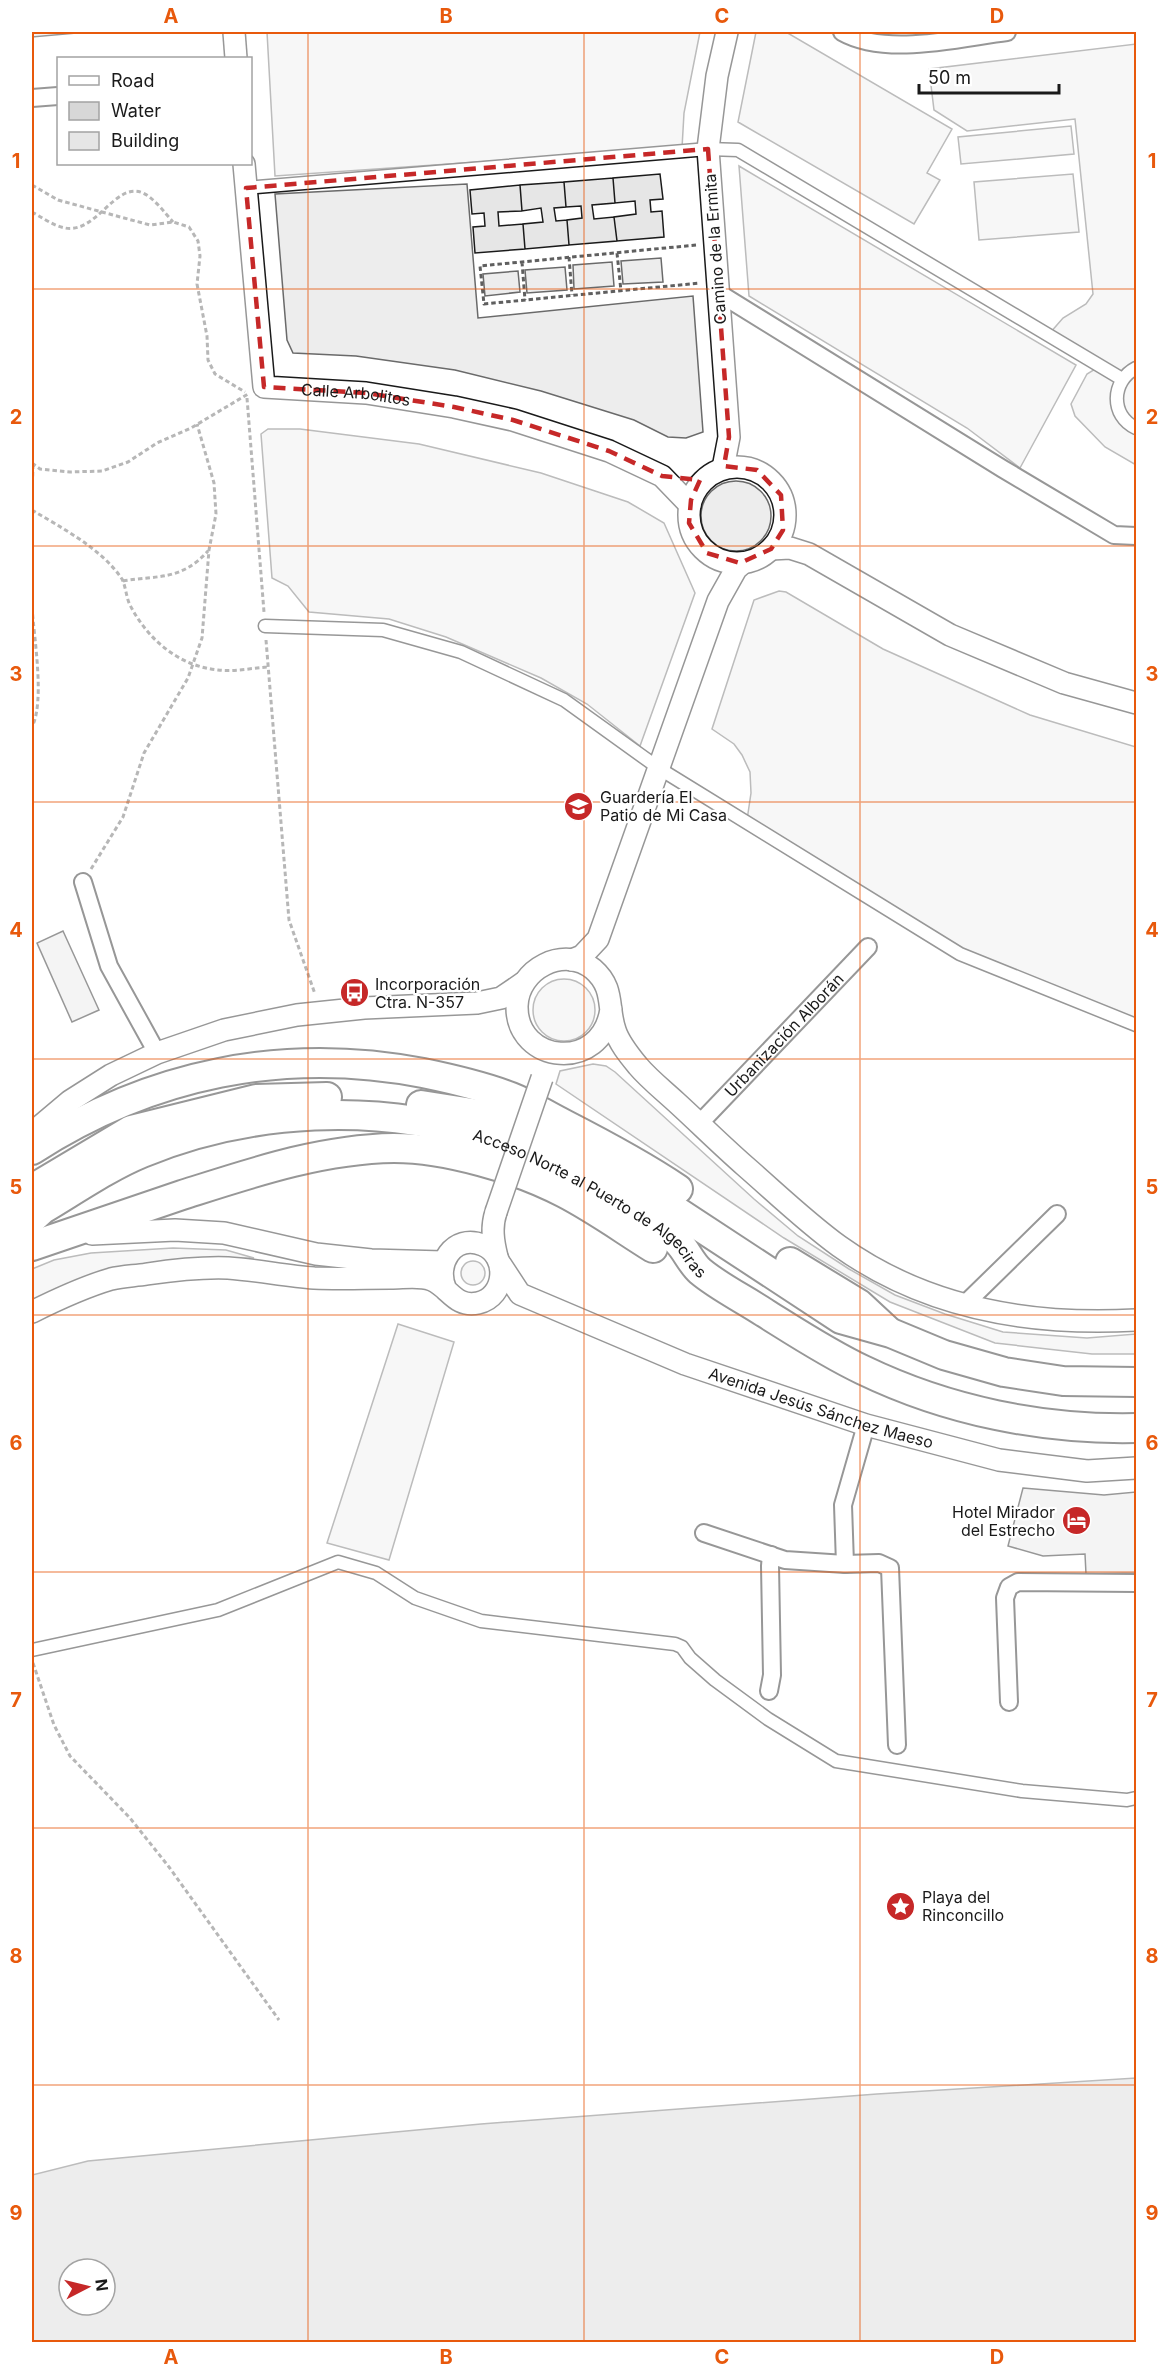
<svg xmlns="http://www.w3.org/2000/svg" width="1168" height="2374" viewBox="0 0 1168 2374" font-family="Inter,sans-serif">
	<rect width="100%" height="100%" fill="#fff"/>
	<!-- built -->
	<path fill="#ededed" stroke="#6a6a6a" stroke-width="1.5" d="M267,32H700L684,113L682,148L275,176Z
		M756,32H786L952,129L927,173L940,180L914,224L738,122Z
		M1136,44V465L1105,447L1075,416L1071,404L1087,374L1097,368L1050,333L1063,318L1086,304L1093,294L1075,119L967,131L934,110L929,69Z
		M1071,126L1074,154L961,164L958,137Z
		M739,166L1076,365L1020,468L967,428L749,296Z
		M1073,174L1079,232L979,240L974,182Z
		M467,184L478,318L693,296L703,432L686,438L668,437L634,420L541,391L455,370L356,356L293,353L287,340L275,194Z
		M661,258L663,282L623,284L621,261Z
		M612,262L614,286L574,289L573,265Z
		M565,267L567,290L527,293L525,270Z
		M518,271L520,292L485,296L483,274Z
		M268,429H300L419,444L541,473L628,502L664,523L695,593L640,746L587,704L541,678L446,637L389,619L309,612L288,586L272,578L261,434Z
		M701 516a35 35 0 1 1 70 0a35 35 0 1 1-70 0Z
		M779,591L786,592L883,649L1030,715L1136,747V1020L967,951L747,820L751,793L750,772L742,755L734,744L712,729L754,600Z
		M533 1010a31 31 0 1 1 62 0a31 31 0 1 1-62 0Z
		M593,1064L606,1066L615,1072L754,1199L798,1236L849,1269L895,1295L945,1314L1003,1332L1087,1338L1136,1334V1354H1092L995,1343L890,1302L784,1238L556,1084L560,1071Z
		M173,1248L226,1250L254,1258L174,1260L100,1273L32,1300V1269L54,1260L91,1253Z
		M461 1273a12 12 0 1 1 24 0a12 12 0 1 1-24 0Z
		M398,1324L454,1342L389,1560L327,1543Z"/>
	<!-- water -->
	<path fill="#d7d7d7" stroke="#6a6a6a" stroke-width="1.5" fill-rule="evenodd" d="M1136,2078V2342H32V2175L88,2161L481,2124L877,2094ZM69,2269H105V2305H69Z"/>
	<!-- building -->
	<path fill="#e6e6e6" stroke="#1a1a1a" stroke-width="1.5" d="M32,32H88L32,37Z
		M660,174L663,199L650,200L651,212L662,211L664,237L617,241L614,217L636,214L635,201L615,203L613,178Z
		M613,178L615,203L592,205L594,219L614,217L617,241L569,245L567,220L582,218L581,206L566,207L564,182Z
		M564,182L566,207L554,208L556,221L567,220L569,245L525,249L523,224L543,222L541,208L522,211L520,185Z
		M520,185L522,211L498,212L499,226L523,224L525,249L475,253L473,227L485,226L484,213L472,214L470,190Z
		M63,931L99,1010L72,1022L37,943Z
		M1023,1488L1104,1495L1136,1492V1573L1086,1574L1085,1554L1043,1556L1008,1546Z"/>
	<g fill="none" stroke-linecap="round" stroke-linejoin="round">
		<defs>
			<path id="pedestrian" d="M246,188L708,149L738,150L1122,379
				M1136,368C1111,381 1110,416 1136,428
				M265,626L383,630L461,652L564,700L660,769L960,954L1136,1025
				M32,1650L218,1610L338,1562L376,1573L415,1598L481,1621L675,1644L682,1647L690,1658L715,1680L768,1719L836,1761L1022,1791L1127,1800L1136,1798"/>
			<g id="minor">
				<path d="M842,32C886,57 959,38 1007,32"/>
				<path d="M32,98L58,96"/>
				<path d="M717,292L1003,469L1114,535L1136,536"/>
				<path d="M83,882L109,966L157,1053"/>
				<path id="s1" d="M699,1124L868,947"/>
				<path d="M964,1305L1057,1214"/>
				<path d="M704,1533L785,1560L845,1564L879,1563L890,1568L897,1745"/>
				<path d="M845,1564L843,1505L866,1425"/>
				<path d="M769,1691L772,1675L770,1566L771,1555"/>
				<path d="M1009,1702L1005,1598L1009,1587L1018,1582L1136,1583"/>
			</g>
			<g id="tertiary">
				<path d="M234,32L236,58"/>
				<path id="s2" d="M244,164L264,387L366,393L454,407L513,420L609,451L662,476L690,505"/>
				<circle cx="737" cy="515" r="48"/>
				<path d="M723,468L729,437L708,149L717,76L727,32"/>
				<path d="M771,549L790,548L809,554L950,635L1064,683L1136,703"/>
				<path d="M572,960L582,956L598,939L718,601L736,569L743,563"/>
				<path d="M611,1009C602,1073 516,1064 517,1006C518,969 564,945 593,969C615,988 607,1007 615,1030C619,1043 629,1055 638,1066C649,1079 663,1090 676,1102C699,1123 721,1145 745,1166C776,1193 806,1222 839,1246C927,1309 1031,1326 1136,1320"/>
				<path d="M32,1133L70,1101L111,1075L157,1053L224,1030L297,1015L364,1008L477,1003L501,998L523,983"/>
				<path d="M496,1212C491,1227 493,1241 497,1257"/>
				<path d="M92,1234L175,1230L224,1233L316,1254L371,1260L443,1262"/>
				<path id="s3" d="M501,1265L520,1294L685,1364L866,1425L999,1460L1087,1471L1136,1468"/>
				<path d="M32,1312C58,1299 84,1287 111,1279C123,1276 135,1276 147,1274C174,1270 201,1267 228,1268C257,1270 286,1276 314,1278C340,1279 366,1278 391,1278C404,1278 420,1275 432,1280C449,1287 455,1308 478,1303C506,1297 509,1256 483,1245C453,1233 434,1265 446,1290"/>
			</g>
			<g id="trunk">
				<path d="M421,1105L491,1116L564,1145L632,1182L841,1319L891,1333L944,1355L1004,1372L1063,1381L1136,1382"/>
				<path d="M32,1150C150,1074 284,1046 423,1073C452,1079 483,1086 511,1097C529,1104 546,1115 564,1124C603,1144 641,1164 678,1189"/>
				<path d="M32,1189L131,1130L256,1099L327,1097"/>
				<path id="s4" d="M32,1219L43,1209C75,1190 108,1167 142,1153C249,1109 379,1102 489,1139C534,1155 577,1178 618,1202C633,1212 666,1230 678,1242C686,1250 691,1263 700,1271C719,1287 744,1299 765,1313C797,1333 829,1354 863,1370C948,1411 1043,1430 1136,1428"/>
				<path d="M32,1246C82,1229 132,1212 182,1195C251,1173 321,1149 394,1148C445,1148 519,1169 564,1193C595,1209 624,1230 653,1248"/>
				<path d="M790,1262L859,1304L887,1330"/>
			</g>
		</defs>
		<!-- pedestrian casing -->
		<use href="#pedestrian" stroke="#1a1a1a" stroke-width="15"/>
		<!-- minor casing -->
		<use href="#minor" stroke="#1a1a1a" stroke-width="20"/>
		<!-- tertiary casing -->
		<use href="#tertiary" stroke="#1a1a1a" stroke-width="24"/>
		<!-- trunk casing -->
		<use href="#trunk" stroke="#1a1a1a" stroke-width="32"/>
		<!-- path -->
		<path stroke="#5f5f5f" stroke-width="3" stroke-dasharray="4.5 3" stroke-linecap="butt" d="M32,185L58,200L102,212L150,225L173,222L189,227L198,241L200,256L197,284L207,336L208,360L215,374L245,392
			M32,212C41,217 54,226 65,228C97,234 115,181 143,193C154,198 165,213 173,222
			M696,245L480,266L484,304L700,283
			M617,253L621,291
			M569,257L572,295
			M522,262L525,300
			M247,398L264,612
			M32,463L40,469L70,472L102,471L128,462L157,443L191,428L248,394
			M32,499L33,464
			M32,510C62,528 102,549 122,579C126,587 126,597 130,605C148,640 179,666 218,670C234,672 252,668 268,667
			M123,581C158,575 181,581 208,551
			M32,607C34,638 45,701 32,727
			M266,640L289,920L315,994
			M91,869L123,817L144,753L188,678L202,638L209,550L216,514L214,483L197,424
			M33,1663L54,1725L70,1756L130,1818L169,1867L279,2020"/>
		<!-- pedestrian -->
		<use href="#pedestrian" stroke="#fff" stroke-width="12"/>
		<!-- minor -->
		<use href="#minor" stroke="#fff" stroke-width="16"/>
		<!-- tertiary -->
		<use href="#tertiary" stroke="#fff" stroke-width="21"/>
		<!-- trunk -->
		<use href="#trunk" stroke="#fff" stroke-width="28"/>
		<defs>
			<path id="tertiary-bridge" d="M496,1212L542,1078"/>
		</defs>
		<!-- tertiary-bridge casing -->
		<use href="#tertiary-bridge" stroke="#1a1a1a" stroke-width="24" stroke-linecap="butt"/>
		<!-- tertiary-bridge -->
		<use href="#tertiary-bridge" stroke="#fff" stroke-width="21"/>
	</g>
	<!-- marked area -->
	<path d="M0 0H1168V2374H0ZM708,149L729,437L724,466L757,470L781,495L783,530L771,549L740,563L707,553L689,523L691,500L700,480L662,476L609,451L513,420L454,407L366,393L264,387L246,188Z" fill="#fff" fill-opacity=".55" fill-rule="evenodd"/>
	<path fill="none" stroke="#c62828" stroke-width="4.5" stroke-dasharray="12 8" stroke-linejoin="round" d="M708,149L729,437L724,466L757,470L781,495L783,530L771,549L740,563L707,553L689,523L691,500L700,480L662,476L609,451L513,420L454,407L366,393L264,387L246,188Z"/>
	<!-- grid -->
	<path fill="none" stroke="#e8590c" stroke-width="1.5" stroke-opacity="0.55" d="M308,32V2342M584,32V2342M860,32V2342M32,289H1136M32,546H1136M32,802H1136M32,1059H1136M32,1315H1136M32,1572H1136M32,1828H1136M32,2085H1136"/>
	<!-- icons -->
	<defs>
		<symbol id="school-disc" viewBox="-11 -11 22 22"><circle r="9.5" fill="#c62828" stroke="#fff"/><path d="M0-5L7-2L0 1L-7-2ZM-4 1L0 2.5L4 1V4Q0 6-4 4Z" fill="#fff"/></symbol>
		<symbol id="bus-disc" viewBox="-11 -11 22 22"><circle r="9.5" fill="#c62828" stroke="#fff"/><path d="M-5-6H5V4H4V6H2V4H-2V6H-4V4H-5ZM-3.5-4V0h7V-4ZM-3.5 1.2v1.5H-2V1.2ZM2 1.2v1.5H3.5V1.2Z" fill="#fff"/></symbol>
		<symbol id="hotel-disc" viewBox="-11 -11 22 22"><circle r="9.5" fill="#c62828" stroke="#fff"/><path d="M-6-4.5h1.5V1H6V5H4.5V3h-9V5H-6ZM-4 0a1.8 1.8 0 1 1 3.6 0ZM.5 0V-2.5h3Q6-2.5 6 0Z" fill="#fff"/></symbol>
		<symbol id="sight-disc" viewBox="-11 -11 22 22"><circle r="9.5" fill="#c62828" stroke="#fff"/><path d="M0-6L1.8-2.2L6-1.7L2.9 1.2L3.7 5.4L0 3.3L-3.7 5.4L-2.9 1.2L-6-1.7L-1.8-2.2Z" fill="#fff"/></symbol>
	</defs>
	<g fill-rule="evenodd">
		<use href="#school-disc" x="562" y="790" width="33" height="33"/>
		<use href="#bus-disc" x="338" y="976" width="33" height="33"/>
		<use href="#hotel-disc" x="1060" y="1504" width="33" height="33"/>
		<use href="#sight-disc" x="884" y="1890" width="33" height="33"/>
	</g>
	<g text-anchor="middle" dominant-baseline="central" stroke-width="4.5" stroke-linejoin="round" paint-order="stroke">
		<!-- street labels -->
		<g font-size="16" fill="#1a1a1a" stroke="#fff">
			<text transform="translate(715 249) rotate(-94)">Camino de la Ermita</text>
			<text stroke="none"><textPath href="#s2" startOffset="316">Calle Arbolitos</textPath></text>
			<text stroke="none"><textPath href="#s1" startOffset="123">Urbanización Alborán</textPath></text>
			<text stroke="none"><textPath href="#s4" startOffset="604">Acceso Norte al Puerto de Algeciras</textPath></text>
			<text stroke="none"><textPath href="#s3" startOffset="357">Avenida Jesús Sánchez Maeso</textPath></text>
		</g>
		<!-- poi labels -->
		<g font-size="16" fill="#1a1a1a" stroke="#fff" text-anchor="start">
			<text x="600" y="797">Guardería El<tspan x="600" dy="18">Patio de Mi Casa</tspan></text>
			<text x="375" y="984">Incorporación<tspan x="375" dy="18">Ctra. N-357</tspan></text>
			<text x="1055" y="1512" text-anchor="end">Hotel Mirador<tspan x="1055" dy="18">del Estrecho</tspan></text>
			<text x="922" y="1897">Playa del<tspan x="922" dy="18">Rinconcillo</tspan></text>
		</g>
	</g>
	<!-- border -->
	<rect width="1168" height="2374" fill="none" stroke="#ffffff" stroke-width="66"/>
	<!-- legend -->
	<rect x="57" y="57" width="195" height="108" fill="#ffffff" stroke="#a3a3a3" stroke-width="1.5"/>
	<rect x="69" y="76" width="30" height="9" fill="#ffffff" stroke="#a3a3a3" stroke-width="1.5"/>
	<text x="111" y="87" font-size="18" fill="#1a1a1a">Road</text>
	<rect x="69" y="102" width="30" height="18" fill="#d7d7d7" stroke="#a3a3a3" stroke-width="1.5"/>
	<text x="111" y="117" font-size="18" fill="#1a1a1a">Water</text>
	<rect x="69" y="132" width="30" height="18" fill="#e6e6e6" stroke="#a3a3a3" stroke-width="1.5"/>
	<text x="111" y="147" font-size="18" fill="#1a1a1a">Building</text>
	<!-- north arrow -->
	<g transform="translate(87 2287) rotate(83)"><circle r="28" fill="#ffffff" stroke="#a3a3a3" stroke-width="1.5"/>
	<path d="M0-4.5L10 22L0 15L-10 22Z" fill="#c62828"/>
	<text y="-9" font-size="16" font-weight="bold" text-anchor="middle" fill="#1a1a1a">N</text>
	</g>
	<!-- scale -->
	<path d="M919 84v9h140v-9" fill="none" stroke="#1a1a1a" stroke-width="3"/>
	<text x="928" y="84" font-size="18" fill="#1a1a1a" stroke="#ffffff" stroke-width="4.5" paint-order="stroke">50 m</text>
	<rect x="33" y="33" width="1102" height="2308" fill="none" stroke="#e8590c" stroke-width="2"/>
	<g font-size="20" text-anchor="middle" font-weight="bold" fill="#e8590c">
		<text x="171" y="23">A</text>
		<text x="446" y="23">B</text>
		<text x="722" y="23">C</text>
		<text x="997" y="23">D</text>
		<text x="16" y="168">1</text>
		<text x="1152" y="168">1</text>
		<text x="16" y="424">2</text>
		<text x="1152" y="424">2</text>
		<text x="16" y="681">3</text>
		<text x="1152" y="681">3</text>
		<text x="16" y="937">4</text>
		<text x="1152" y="937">4</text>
		<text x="16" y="1194">5</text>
		<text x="1152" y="1194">5</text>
		<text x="16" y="1450">6</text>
		<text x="1152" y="1450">6</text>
		<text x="16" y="1707">7</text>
		<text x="1152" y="1707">7</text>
		<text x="16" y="1963">8</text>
		<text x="1152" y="1963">8</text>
		<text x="16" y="2220">9</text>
		<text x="1152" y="2220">9</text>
		<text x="171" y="2364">A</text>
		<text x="446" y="2364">B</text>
		<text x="722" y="2364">C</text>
		<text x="997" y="2364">D</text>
	</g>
</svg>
